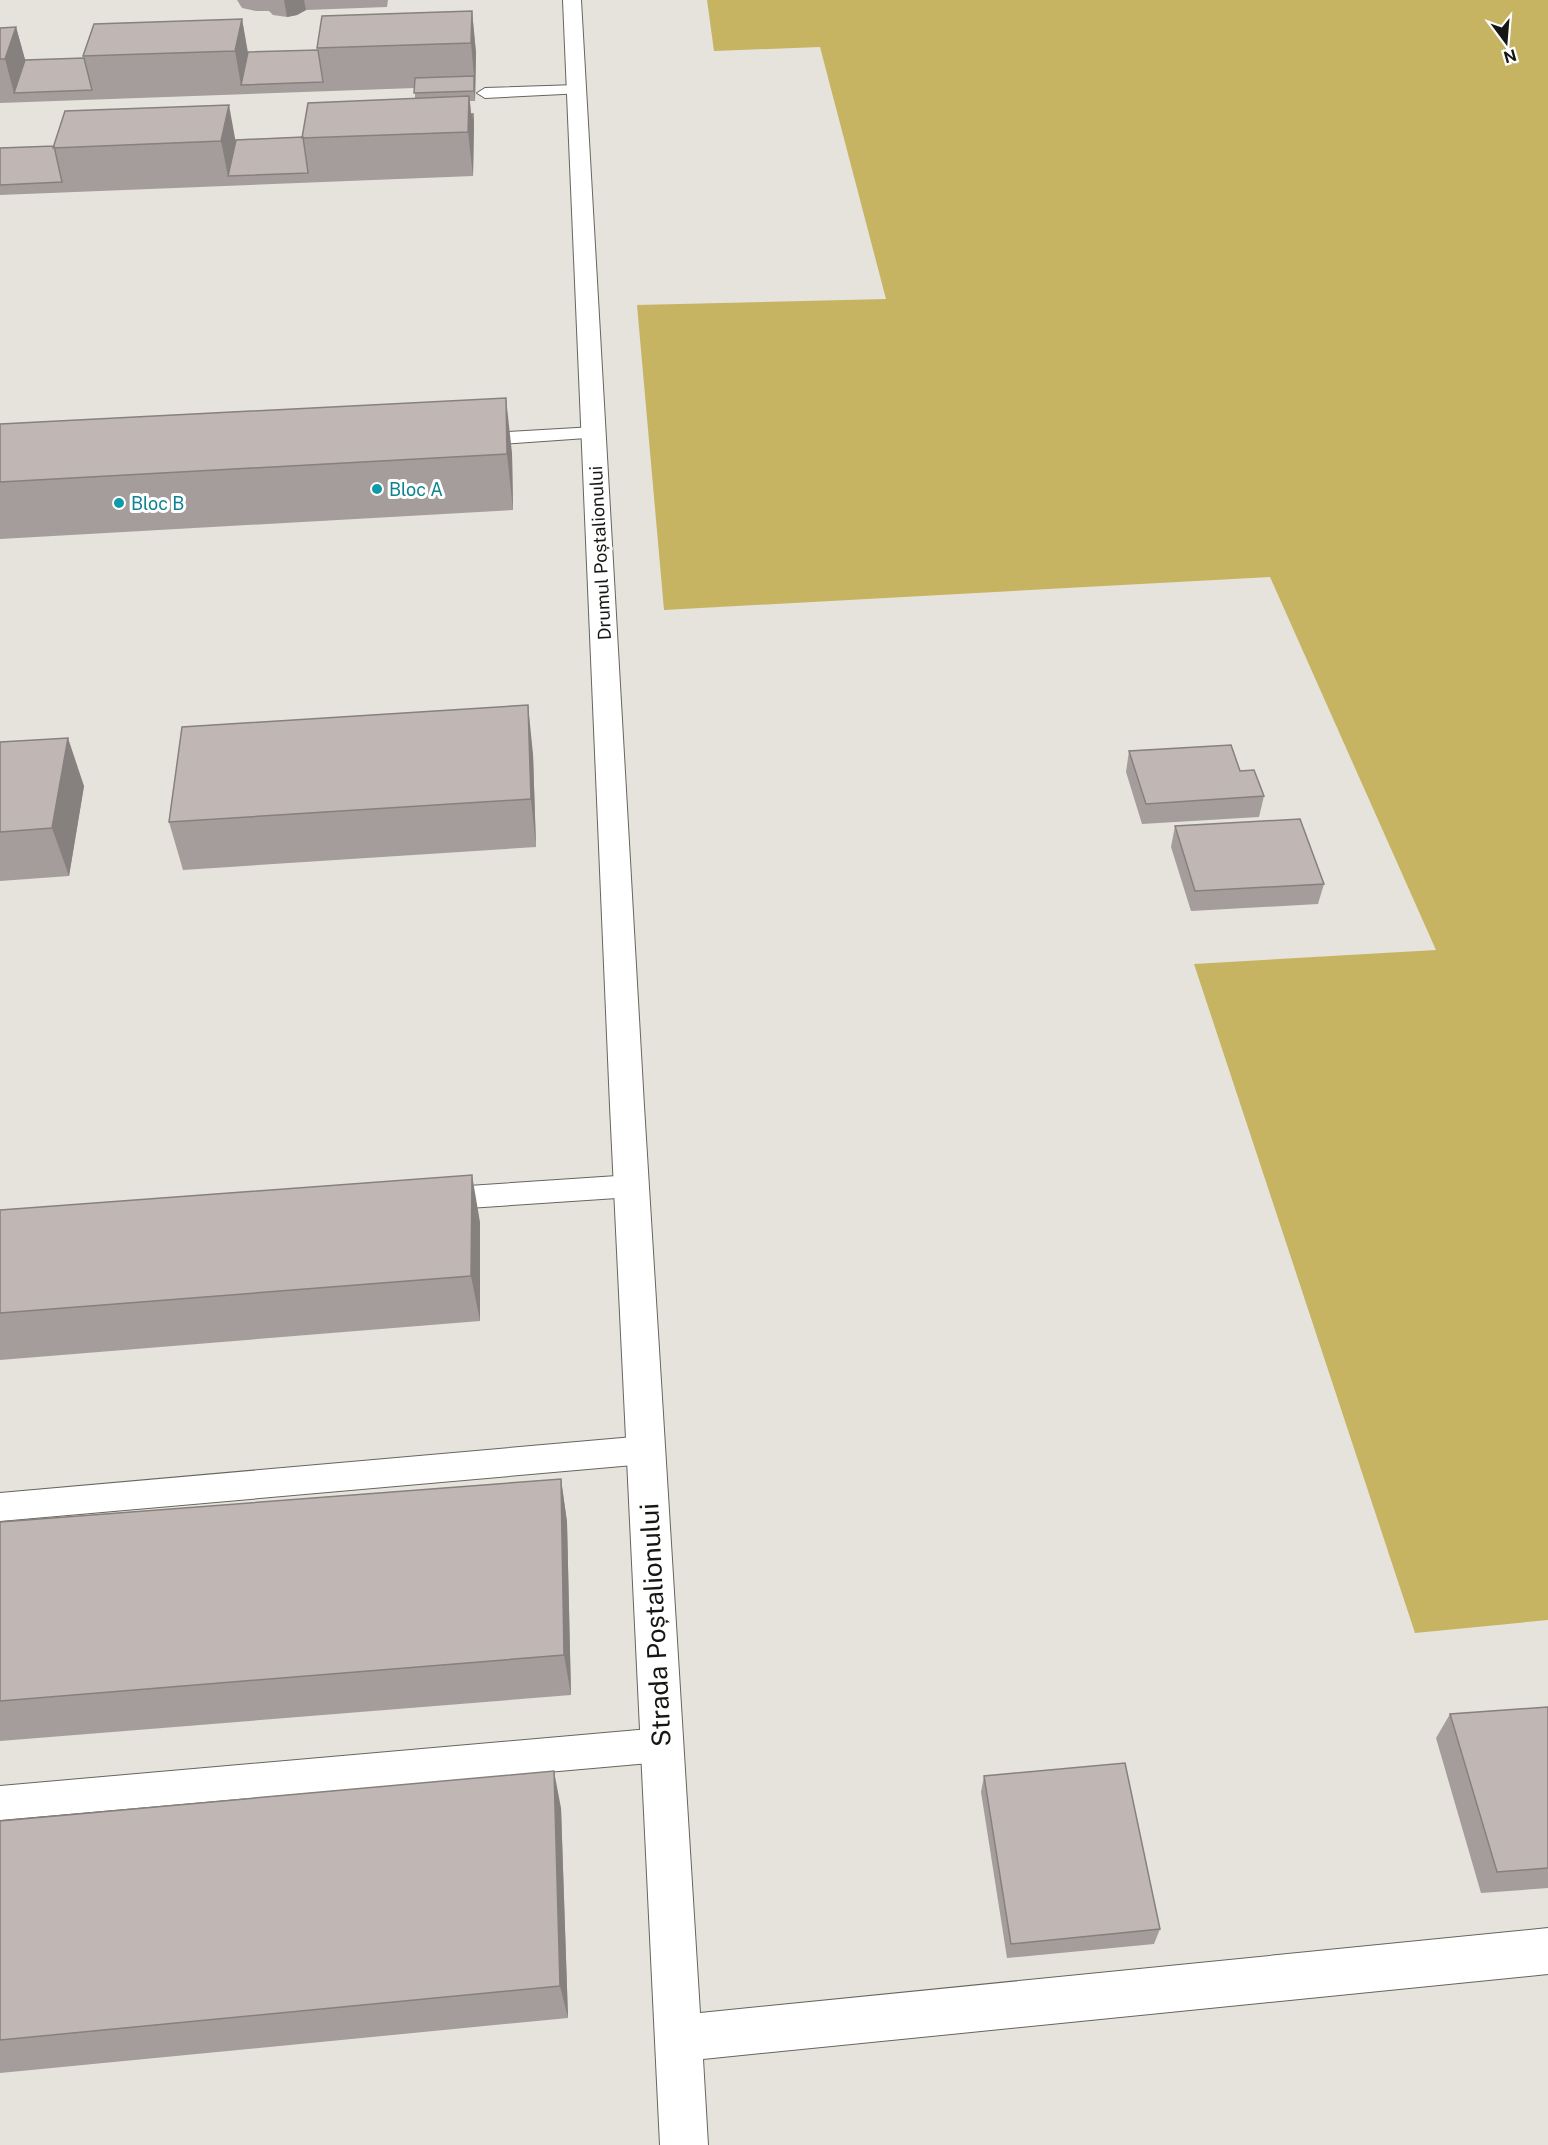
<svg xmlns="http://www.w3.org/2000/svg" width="1548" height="2145" viewBox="0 0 1548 2145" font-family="'Public Sans',sans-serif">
	<rect width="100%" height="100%" fill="#e5e3db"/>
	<!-- green -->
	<path fill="#c7b462" d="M707,0H1548V1620L1415,1633L1194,964L1436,950L1270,577L664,610L637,305L886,299L820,47L714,51Z"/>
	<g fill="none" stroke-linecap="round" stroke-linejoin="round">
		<defs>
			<path id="lane" d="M577,85L585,90L583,93L485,98L477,93L485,88Z
				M594,427L601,429L604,433L601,437L473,446L466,444L463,440L466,436L473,434Z
				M632,1175L642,1178L646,1186L642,1194L632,1197L438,1210L428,1207L424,1199L428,1191L438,1188Z
				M645,1436L656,1440L661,1450L656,1460L645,1464L0,1521V1493Z
				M661,1728L673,1733L678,1745L673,1757L661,1762L0,1820V1786Z"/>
			<path id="street" d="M563,0H581L644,1106L700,2013L1548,1928V1974L703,2059L708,2145H660L610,1106Z"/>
		</defs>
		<!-- lane casing -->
		<use href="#lane" stroke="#66655e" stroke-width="2"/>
		<!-- street casing -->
		<use href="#street" stroke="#66655e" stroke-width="2"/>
		<!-- lane -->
		<use href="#lane" fill="#fff" fill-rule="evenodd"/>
		<!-- street -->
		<use href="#street" fill="#fff" fill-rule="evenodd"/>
	</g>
	<!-- wall -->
	<path fill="#a59d9b" d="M237,0H388L387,7L306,10L297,15L287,17L273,15L269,11H256L242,8Z
		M472,11L476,53L475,101H470L471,114L474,124L473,176L0,195V148L303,137L415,98V88L0,103V28L16,27L25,60L84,58L83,56L242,19L248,52L318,50L317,48Z
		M0,424L512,453L513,510L0,539Z
		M0,742L84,786L69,876L0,881Z
		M1129,751L1240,771L1264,796L1259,817L1142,824L1126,772Z
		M533,754L536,847L183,870L169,822Z
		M1175,826L1324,884L1318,904L1191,911L1171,847Z
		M0,1210L480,1222V1321L0,1360Z
		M561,1479L567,1522L571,1695L0,1741V1522Z
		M1548,1707V1888L1481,1893L1436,1738L1450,1714Z
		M984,1776L1160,1929L1154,1944L1007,1958L981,1792Z
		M561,1808L568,2018L0,2073V1821Z"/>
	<!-- shaded-wall -->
	<path fill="#86807e" d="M284,0H304L306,10L297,15L287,17Z
		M472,11L476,53L475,101L474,91V76L471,43Z
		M242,19L249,61L241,85L235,51Z
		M16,27L28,70L14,93L5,59Z
		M469,96L473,130V114L474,124L473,176L468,132Z
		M229,105L237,149L228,176L221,141Z
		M506,398L512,453L513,510L507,454Z
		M528,705L533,754L536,847L531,799Z
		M68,738L84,786L69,876L52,828Z
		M472,1175L480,1222V1321L471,1276Z
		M561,1479L567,1522L571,1695L564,1655Z
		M554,1771L561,1808L568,2018L560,1986Z"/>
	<!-- building -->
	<path fill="#c0b7b4" stroke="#86807e" stroke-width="1.5" d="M472,11L471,43L317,48L322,16Z
		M242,19L235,51L83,56L94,24Z
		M16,27L5,59H0V28Z
		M318,50L323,82L241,85L248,52Z
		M84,58L92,90L14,93L25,60Z
		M474,76V91L414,93L415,78Z
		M469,96L468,132L302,138L308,103Z
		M229,105L221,141L53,148L65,111Z
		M471,114H473V130Z
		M303,137L308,173L228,176L236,140Z
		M54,146L62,182L0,185V148Z
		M506,398L507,454L0,482V424Z
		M528,705L531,799L169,822L182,727Z
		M68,738L52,828L0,832V742Z
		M1231,745L1240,771L1254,770L1264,796L1146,804L1129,751Z
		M1300,819L1324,884L1195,891L1175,826Z
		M472,1175L471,1276L0,1313V1210Z
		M561,1479L564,1655L0,1701V1522Z
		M1548,1707V1868L1497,1872L1450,1714Z
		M1125,1763L1160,1929L1011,1944L984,1776Z
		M554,1771L560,1986L0,2040V1821Z"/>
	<!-- markers -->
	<g fill="#0f9aa8" stroke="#fff" stroke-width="2">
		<circle cx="377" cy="489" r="6"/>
		<circle cx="119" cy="503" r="6"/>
	</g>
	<g text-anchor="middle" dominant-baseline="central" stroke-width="6" stroke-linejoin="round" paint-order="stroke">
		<!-- far-culture labels -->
		<g font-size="18" fill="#0d838f" stroke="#fff" text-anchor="start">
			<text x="389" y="489">Bloc A</text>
			<text x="131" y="503">Bloc B</text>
		</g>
		<!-- far-street labels -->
		<g font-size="18" fill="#161613" stroke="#fff">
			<text transform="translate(600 553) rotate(-93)">Drumul Poștalionului</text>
		</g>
		<!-- near-street labels -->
		<g font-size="26" fill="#161613" stroke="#fff">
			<text transform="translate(655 1625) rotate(-93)">Strada Poștalionului</text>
		</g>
	</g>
	<!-- north arrow -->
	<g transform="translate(1506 42) rotate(164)" stroke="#ffffff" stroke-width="4.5" paint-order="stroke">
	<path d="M0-4.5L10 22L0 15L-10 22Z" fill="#161613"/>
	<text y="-9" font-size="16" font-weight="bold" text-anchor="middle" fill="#161613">N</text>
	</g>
</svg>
